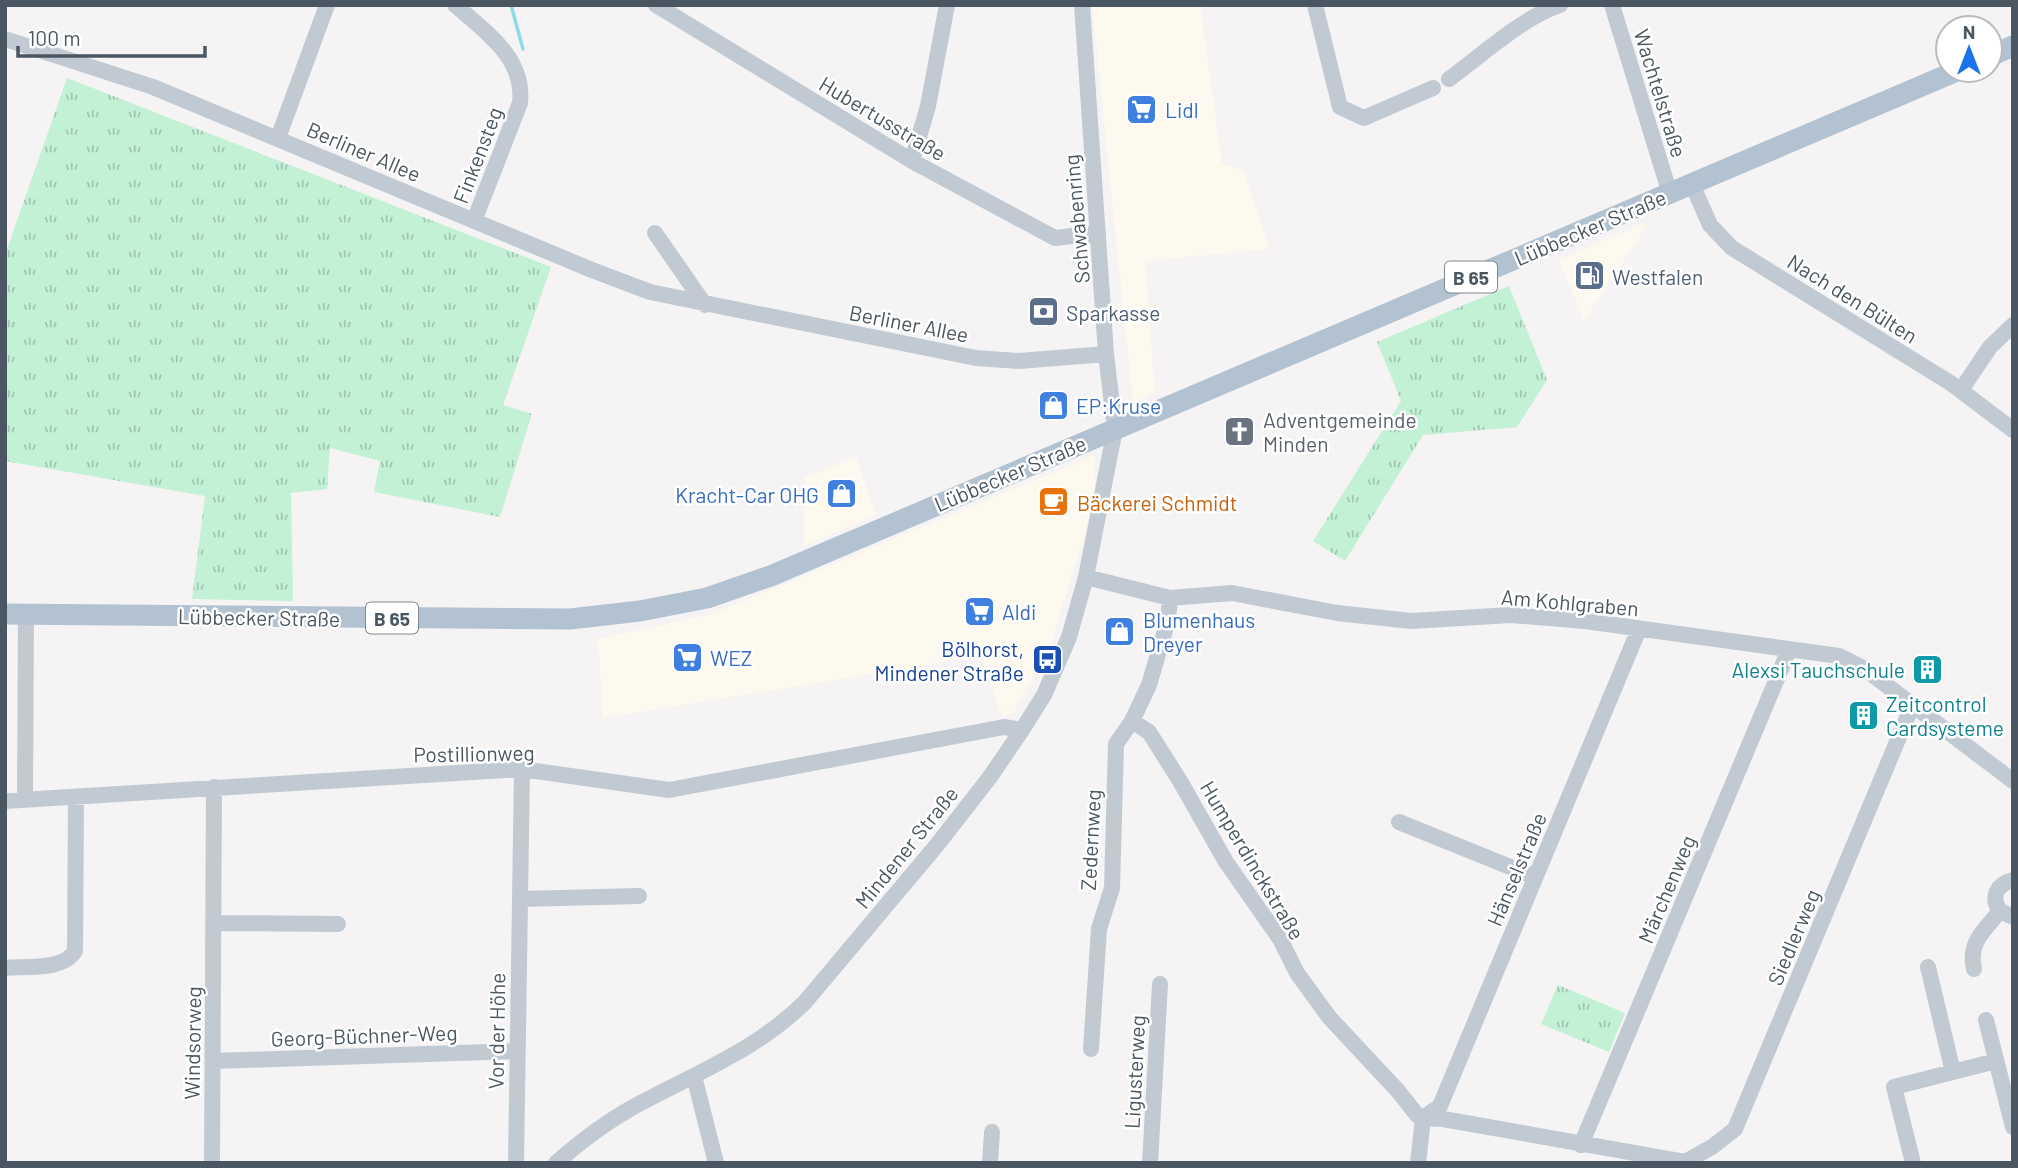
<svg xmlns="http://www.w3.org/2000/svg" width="2018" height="1168" viewBox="0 0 2018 1168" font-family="Barlow,sans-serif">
	<defs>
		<pattern id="grass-tufts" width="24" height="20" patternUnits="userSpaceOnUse" patternTransform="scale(1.75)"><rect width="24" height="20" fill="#c3f1d5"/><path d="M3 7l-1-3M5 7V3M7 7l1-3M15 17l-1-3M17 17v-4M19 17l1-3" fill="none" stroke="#a0c6b0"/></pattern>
	</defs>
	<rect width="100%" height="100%" fill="#f5f3f3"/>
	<!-- commercial -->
	<path fill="#fdf9ef" d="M1092,5H1200L1222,164L1244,171L1270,249L1145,261L1155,393L1133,403Z
		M1645,223V228L1584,320L1559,260Z
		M1095,455V488L1087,526L1050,646L1013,713L1002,717L981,656L603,718L598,639L713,614Z
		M856,457L876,515L804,546L805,477Z"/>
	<!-- grass -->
	<path fill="url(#grass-tufts)" d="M67,78L551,267L503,405L532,414L500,517L374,492L380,461L330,448L327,489L291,493L293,601L192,599L205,496L5,461V255Z
		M1509,286L1547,380L1517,427L1423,435L1345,561L1313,541L1401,401L1377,342Z
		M1558,985L1625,1013L1609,1052L1541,1024Z"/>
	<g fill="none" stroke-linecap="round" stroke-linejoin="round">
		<!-- stream -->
		<path stroke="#90daee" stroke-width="3.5" d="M511,5L523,49"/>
		<!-- minor -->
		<path stroke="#c1cad2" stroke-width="16" d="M455,5C486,32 525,58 520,103L474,221
			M656,5L912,161L1055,238L1098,233
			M1315,5L1340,107L1364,118L1433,88
			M1612,5L1670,194
			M5,39L153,87L592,270L650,292L976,358L1019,361L1106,354
			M1449,79C1481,56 1523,17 1560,5
			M278,138L327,5
			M912,161L928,106L947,5
			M1692,184L1710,225L1732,248L1952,384L2013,430
			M655,233L705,305
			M1961,390L1990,347L2013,325
			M1086,577L1170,598L1232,593L1337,613L1411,621L1511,615L1585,621L1839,656L1865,669L2013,781
			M1132,721L1149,732L1180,781L1226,862L1280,939L1297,973L1329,1017L1398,1091L1417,1115L1423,1118
			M25,800L26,614
			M5,801L522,769L669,790L1004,727L1022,730
			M1399,822L1535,877
			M2013,880C1997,884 1990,897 2000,911L2013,917
			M521,899L639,896
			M214,923L338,924
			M1928,967L1953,1072
			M5,968C26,966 63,971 75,951L76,797
			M1974,969C1968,942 1984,931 2000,911
			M1986,1020L2013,1127
			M1091,1049L1099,929L1112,888L1116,744L1132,721L1149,685L1168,620L1170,598
			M213,1061L516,1051
			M694,1076L716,1163
			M1423,1118L1443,1119L1685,1162L1712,1147L1735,1129L1912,706
			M1423,1118L1440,1106L1639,629
			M1581,1145L1789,650
			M212,1163L214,787
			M516,1163L522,769
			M556,1163C581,1141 606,1122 635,1106C694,1074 757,1050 805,1002L937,845L990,777L1022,730L1044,695L1057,665L1069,637L1086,577L1115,429L1106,354L1082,5
			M990,1163L992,1132
			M1150,1163L1160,984
			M1418,1163L1423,1118
			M1913,1163L1894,1087L1996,1061"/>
		<!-- major -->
		<path stroke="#b3c2d1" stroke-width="21" d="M1990,56L2013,46
			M5,614L570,619L640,611L707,598L773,575L1959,70"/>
	</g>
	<!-- icons -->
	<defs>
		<symbol id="supermarket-square" viewBox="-11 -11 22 22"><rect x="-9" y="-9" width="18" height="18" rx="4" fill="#3f7fe0" stroke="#fff"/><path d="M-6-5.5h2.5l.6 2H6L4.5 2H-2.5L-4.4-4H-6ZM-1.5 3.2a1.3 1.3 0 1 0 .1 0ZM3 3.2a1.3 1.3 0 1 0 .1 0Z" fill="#fff"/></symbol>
		<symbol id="fuel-square" viewBox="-11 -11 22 22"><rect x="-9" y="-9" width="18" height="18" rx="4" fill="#5c6f8a" stroke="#fff"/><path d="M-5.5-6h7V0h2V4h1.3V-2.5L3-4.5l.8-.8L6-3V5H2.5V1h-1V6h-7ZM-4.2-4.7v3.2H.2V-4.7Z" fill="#fff"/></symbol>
		<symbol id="bank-square" viewBox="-11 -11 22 22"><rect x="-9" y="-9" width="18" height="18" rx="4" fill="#5c6f8a" stroke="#fff"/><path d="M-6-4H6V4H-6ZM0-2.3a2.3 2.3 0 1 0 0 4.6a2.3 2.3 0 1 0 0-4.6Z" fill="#fff"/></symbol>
		<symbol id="shop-square" viewBox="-11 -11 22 22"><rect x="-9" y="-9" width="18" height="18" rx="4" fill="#3f7fe0" stroke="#fff"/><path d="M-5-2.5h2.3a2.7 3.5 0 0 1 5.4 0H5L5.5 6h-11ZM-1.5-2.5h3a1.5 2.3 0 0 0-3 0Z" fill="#fff"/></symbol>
		<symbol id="church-square" viewBox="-11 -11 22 22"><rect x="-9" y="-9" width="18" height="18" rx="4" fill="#6b7280" stroke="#fff"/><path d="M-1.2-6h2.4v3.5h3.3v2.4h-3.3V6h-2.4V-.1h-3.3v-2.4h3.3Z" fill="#fff"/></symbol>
		<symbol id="cafe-square" viewBox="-11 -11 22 22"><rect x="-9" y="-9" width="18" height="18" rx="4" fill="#e8710a" stroke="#fff"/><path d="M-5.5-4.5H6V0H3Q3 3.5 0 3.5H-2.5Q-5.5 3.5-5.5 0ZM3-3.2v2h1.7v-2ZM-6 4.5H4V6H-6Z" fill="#fff"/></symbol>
		<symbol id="bus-square" viewBox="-11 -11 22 22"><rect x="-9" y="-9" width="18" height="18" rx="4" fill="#1a4fb4" stroke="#fff"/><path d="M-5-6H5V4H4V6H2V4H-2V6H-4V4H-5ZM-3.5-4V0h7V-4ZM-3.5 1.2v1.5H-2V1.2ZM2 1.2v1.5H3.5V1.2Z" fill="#fff"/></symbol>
		<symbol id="building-square" viewBox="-11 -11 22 22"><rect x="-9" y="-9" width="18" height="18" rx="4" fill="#0f9aa8" stroke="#fff"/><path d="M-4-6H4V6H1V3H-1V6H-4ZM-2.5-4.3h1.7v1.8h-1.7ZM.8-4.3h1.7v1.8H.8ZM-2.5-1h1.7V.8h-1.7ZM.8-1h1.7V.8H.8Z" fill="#fff"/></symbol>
	</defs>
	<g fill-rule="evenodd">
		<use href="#supermarket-square" x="1124" y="92" width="35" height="35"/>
		<use href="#fuel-square" x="1572" y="258" width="35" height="35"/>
		<use href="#bank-square" x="1026" y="294" width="35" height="35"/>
		<use href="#shop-square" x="1036" y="388" width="35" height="35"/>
		<use href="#church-square" x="1222" y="414" width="35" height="35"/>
		<use href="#shop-square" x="824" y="476" width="35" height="35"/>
		<use href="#cafe-square" x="1036" y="484" width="35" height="35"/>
		<use href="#supermarket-square" x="962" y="594" width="35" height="35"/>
		<use href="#shop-square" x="1102" y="614" width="35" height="35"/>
		<use href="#supermarket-square" x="670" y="640" width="35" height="35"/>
		<use href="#bus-square" x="1030" y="642" width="35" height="35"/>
		<use href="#building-square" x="1910" y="652" width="35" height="35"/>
		<use href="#building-square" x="1846" y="698" width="35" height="35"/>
	</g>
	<g text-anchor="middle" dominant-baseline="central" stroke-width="5" stroke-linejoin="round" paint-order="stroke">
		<!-- shield labels -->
		<g fill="#fff" stroke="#808990" stroke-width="2">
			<rect x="1445" y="261.5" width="52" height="31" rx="5"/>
			<rect x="366" y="602.5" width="52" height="31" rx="5"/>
		</g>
		<g font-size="19" font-weight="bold" fill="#4a5661">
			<text x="1471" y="277">B 65</text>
			<text x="392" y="618">B 65</text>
		</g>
		<!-- street labels -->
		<g font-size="21" fill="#4a5661" stroke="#fff">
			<text transform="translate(1661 93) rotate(73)">Wachtelstraße</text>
			<text transform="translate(883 118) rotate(31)">Hubertusstraße</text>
			<text transform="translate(364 151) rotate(23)">Berliner Allee</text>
			<text transform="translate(477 155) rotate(-69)">Finkensteg</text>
			<text transform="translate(1076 219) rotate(-95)">Schwabenring</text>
			<text transform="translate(1590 227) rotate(-23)">Lübbecker Straße</text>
			<text transform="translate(1853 298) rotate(32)">Nach den Bülten</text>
			<text transform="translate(909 323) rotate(11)">Berliner Allee</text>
			<text transform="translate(1010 473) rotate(-23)">Lübbecker Straße</text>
			<text transform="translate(1570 602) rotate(5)">Am Kohlgraben</text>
			<text transform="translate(259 617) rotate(1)">Lübbecker Straße</text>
			<text transform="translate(474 753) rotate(-1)">Postillionweg</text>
			<text transform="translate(1090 840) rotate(-87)">Zedernweg</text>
			<text transform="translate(906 847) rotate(-51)">Mindener Straße</text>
			<text transform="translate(1253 860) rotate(59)">Humperdinckstraße</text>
			<text transform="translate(1516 869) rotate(-67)">Hänselstraße</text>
			<text transform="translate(1666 889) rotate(-67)">Märchenweg</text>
			<text transform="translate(1793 937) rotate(-67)">Siedlerweg</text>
			<text transform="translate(496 1031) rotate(-89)">Vor der Höhe</text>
			<text transform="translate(364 1035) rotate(-2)">Georg-Büchner-Weg</text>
			<text transform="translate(192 1043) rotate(-89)">Windsorweg</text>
			<text transform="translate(1134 1072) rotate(-87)">Ligusterweg</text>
		</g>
		<!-- shop labels -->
		<g font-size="21" fill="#366cbe" stroke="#fff" text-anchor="start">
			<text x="1165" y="109">Lidl</text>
			<text x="1076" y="405">EP:Kruse</text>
			<text x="819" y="494" text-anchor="end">Kracht-Car OHG</text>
			<text x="1002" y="611">Aldi</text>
			<text x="1143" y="619">Blumenhaus<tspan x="1143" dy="24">Dreyer</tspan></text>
			<text x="710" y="657">WEZ</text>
		</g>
		<!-- service labels -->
		<g font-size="21" fill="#4e5e75" stroke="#fff" text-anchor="start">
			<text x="1612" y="276">Westfalen</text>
			<text x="1066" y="312">Sparkasse</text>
		</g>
		<!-- worship labels -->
		<g font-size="21" fill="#5b616d" stroke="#fff" text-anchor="start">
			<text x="1263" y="419">Adventgemeinde<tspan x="1263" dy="24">Minden</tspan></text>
		</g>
		<!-- food labels -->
		<g font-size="21" fill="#c56008" stroke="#fff" text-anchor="start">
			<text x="1077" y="502">Bäckerei Schmidt</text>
		</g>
		<!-- transit labels -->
		<g font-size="21" fill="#164399" stroke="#fff" text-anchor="end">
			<text x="1024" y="648">Bölhorst,<tspan x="1024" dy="24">Mindener Straße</tspan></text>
		</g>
		<!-- culture labels -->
		<g font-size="21" fill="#0d838f" stroke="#fff" text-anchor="end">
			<text x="1905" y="669">Alexsi Tauchschule</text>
			<text x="1886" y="703" text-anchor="start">Zeitcontrol<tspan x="1886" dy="24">Cardsysteme</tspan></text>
		</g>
	</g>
	<!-- border -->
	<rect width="2018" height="1168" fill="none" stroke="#4a5661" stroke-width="14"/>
	<!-- north arrow -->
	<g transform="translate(1969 49)"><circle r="33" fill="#ffffff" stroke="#b7bbc0" stroke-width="2"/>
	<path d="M0-5L12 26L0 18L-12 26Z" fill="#1a73e8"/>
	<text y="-10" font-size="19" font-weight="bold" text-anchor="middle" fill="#4a5661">N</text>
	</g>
	<!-- scale -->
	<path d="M18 46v10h187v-10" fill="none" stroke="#4a5661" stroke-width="3.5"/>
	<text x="28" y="46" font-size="21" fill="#4a5661" stroke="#ffffff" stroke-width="5" paint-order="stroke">100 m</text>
</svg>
